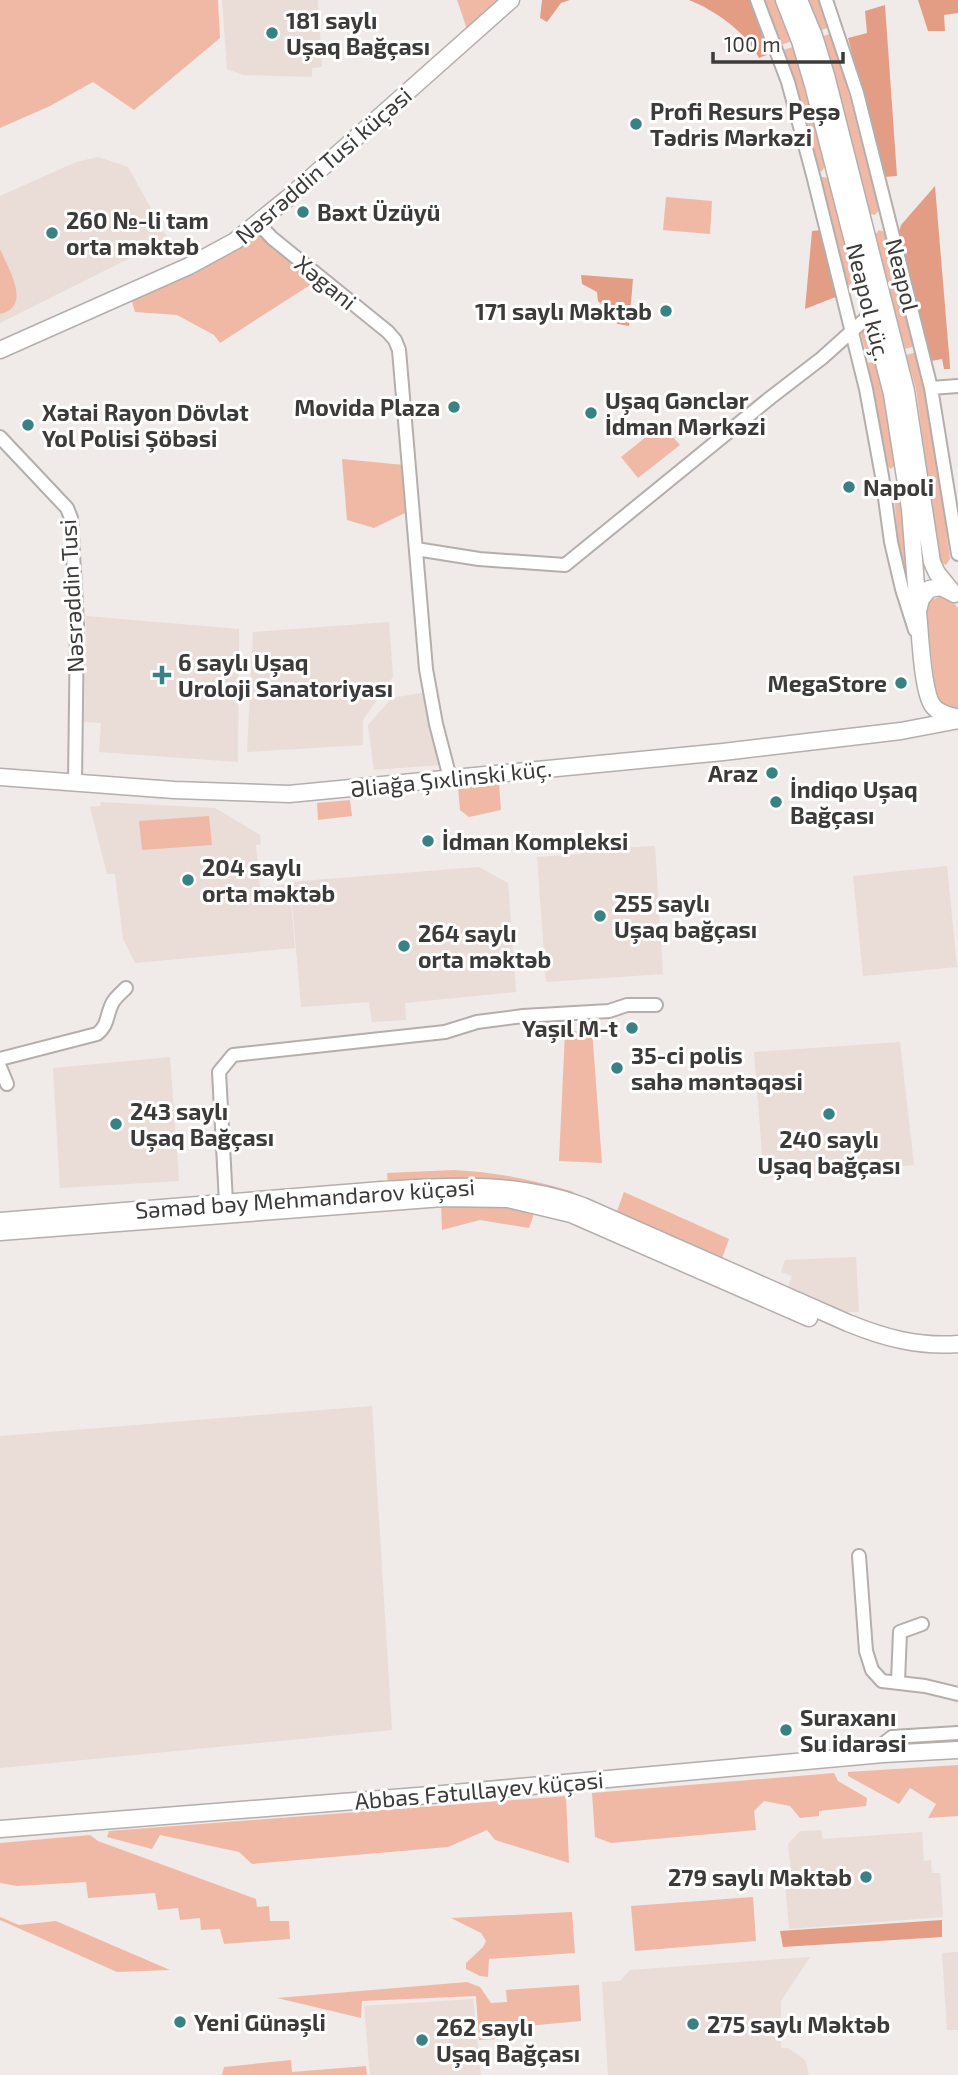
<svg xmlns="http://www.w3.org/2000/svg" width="958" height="2075" viewBox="0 0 958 2075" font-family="'Exo 2',sans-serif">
	<rect width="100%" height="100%" fill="#f0eae8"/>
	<!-- built -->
	<path fill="#eadcd7" d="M222,0H318L322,67L312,68V77L243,75L227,69Z
		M98,157L128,167L168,239L0,323V196L76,162Z
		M86,616L239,629L238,762L99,752L101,723L84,722Z
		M389,622L393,677L363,720V745L247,752L253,632Z
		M422,693L441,765L374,770L368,725L392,698Z
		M101,802L215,808L260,835L261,844L256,845L260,887L271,886L291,903L295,948L135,963L123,939L115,874H107L90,807L100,806Z
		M655,846L663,974L546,982L537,857L580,854V850Z
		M947,866L957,967L863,976L853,876Z
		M479,867L508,883L516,992L405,1003L406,1020L372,1022L369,1002L301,1007L292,902L276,886L301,881Z
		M900,1042L914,1165L764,1178L754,1052Z
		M170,1057L179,1181L60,1188L53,1068Z
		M856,1257L859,1312H841L788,1287L792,1276L781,1272L785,1260Z
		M372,1406L392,1730L0,1768V1436Z
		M821,1830L823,1839L922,1832L924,1861L931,1860L932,1873H940L943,1917L789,1929L785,1882L792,1880L788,1844L800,1831Z
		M958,1952V2030H947L942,1953Z
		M810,1957L781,2001V2048H788L805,2060L809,2075H608L602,1982L620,1981L630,1970Z
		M473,1999L481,2075H370L364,2006Z"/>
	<!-- green -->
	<path fill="#f0b9a6" d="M0,0H218L220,38L134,110L93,82L50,106L0,128Z
		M457,0H498L467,29Z
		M763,0H775L792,41L781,45Z
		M809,0H821L831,27L821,30Z
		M833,33L879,210L875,215L868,213L823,36Z
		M793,47L805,80L825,166L822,171L818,172L783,50Z
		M822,177L829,178L854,280L850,285L845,284L820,178Z
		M666,197L712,201L710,234L663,230Z
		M258,223L321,278L220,343L214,335L177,315L135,312L129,291Z
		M879,230L885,232L915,346L905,349L875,235Z
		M0,249C8,268 33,307 0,314Z
		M867,325L875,355L867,357L860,331Z
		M917,352L927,387L950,559L946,565L939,561L916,389L906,355Z
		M877,361L887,400L896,464L891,469L886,465L868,363Z
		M662,424L680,445L638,478L621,457Z
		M342,459L404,465L407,512L374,528L347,520Z
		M896,494L900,497L908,572L904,575L901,573L894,496Z
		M941,596L950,599L958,608V709H944L936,698L926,610L929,601Z
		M499,783L501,810L469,817L460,810L458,787Z
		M350,800L352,816L318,820L317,803Z
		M209,816L212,845L142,850L139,821Z
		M592,1030L602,1163L559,1161L565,1032Z
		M454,1170C496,1172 534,1180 574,1192L572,1197L388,1184L387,1173Z
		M624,1192L729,1239L721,1261L616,1214Z
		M441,1205H499L535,1211L529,1228L480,1220L442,1230Z
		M958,1765V1816L928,1818L936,1804L910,1788L899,1804L848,1776V1772Z
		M834,1773L838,1781L867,1798L866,1806L819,1811V1816L800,1818L790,1806L764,1801L754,1811L756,1830L611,1843L595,1837L592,1793Z
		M566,1796L569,1863L495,1840L487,1830L448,1847L252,1864L239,1852L160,1835L152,1849L107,1837L109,1831Z
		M90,1835L98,1841L256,1899L257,1907L269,1906L270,1921H289L290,1939L224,1944L220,1929L201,1930L200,1918L180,1920L178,1908L158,1910L155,1893L88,1898L86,1882L17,1886L0,1883V1843Z
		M753,1897L756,1941L635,1951L631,1906Z
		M572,1912L575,1953L489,1959L488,1977L480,1976L466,1969V1963L483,1947L486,1941L481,1933L451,1918Z
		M0,1917L19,1925L56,1921L170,1970L117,1972L0,1920Z
		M467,1982L480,1987L491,2003L507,2002L506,1990L579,1985L581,2021L496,2029V2039L479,2040L476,1996L362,2001L361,2018L277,1998Z
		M291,2060L292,2072L366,2066L367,2075H222L224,2067Z"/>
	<!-- forest -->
	<path fill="#e39d85" d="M542,0H570L561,3L547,22L540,18Z
		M689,0H749L772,53L759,58C745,31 716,11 689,0Z
		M918,0H958V13L944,15L945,31H928Z
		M885,5L897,176L884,177L848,38L867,33L865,11Z
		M935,186L950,366V369H944L942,359L931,361L899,232L901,225Z
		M822,230L838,296L805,309L812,231Z
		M581,275L633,279L629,326L618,324L613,321L611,307H604L598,301L597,292L582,284Z
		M942,1920V1937L783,1947L780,1931Z"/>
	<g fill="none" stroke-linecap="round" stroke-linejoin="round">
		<defs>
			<path id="minor" d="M757,0L788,82L813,175L866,389L882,476L891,542L902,589L915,630
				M826,0L857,93L931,388L958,554
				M258,223L272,238L388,332L395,340L399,350L426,669L436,724L450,778
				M931,388L958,386
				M0,437L67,508L71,518L77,624L75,782
				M416,549L479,559L565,565L770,398L822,358L872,313
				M0,1059L97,1034C109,1025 106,1014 113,1002C116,997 122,992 126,988
				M0,1067L7,1084
				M226,1202L219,1072L233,1055L445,1032L477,1022L523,1016L609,1011L627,1005H656
				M859,1556L866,1651L872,1670L882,1681L925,1686L958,1694
				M898,1681L900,1632L922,1624
				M883,1754V1744L892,1737L958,1733"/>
			<path id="major" d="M784,0L800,41L813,85L892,394L910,509L918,611
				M799,0L814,36L826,75L906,391L932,562L937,573L954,594
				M0,350L189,266L235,241L288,198L511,0
				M953,593L941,587L929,589L921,599L918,611C920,631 922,692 933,706C939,714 949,715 958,718
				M0,777L174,790L289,794L723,752L901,731L958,720
				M0,1221L382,1190C450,1186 518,1181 583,1206L848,1323C885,1338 918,1347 958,1344
				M0,1232L443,1198L508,1199L571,1214L809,1318
				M0,1829L443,1794L883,1754L958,1750"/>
		</defs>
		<!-- minor casing -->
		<use href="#minor" stroke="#b4aeac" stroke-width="16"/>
		<!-- major casing -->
		<use href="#major" stroke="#b4aeac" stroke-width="19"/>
		<!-- minor -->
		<use href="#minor" stroke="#fff" stroke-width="12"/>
		<!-- major -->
		<use href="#major" stroke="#fff" stroke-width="16"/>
	</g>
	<!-- markers -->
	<g fill="#398283" stroke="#fff" stroke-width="2.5">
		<circle cx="272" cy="33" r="7"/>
		<circle cx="636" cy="124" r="7"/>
		<circle cx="303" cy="212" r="7"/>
		<circle cx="52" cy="233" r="7"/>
		<circle cx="666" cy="311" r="7"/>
		<circle cx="454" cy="407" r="7"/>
		<circle cx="591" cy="413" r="7"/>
		<circle cx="28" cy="425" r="7"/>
		<circle cx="849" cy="487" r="7"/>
		<path d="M158.5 664.5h7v7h7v7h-7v7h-7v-7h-7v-7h7z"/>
		<circle cx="901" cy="683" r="7"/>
		<circle cx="772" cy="773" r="7"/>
		<circle cx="776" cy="802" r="7"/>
		<circle cx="428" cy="841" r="7"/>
		<circle cx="188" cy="880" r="7"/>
		<circle cx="600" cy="916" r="7"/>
		<circle cx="404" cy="946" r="7"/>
		<circle cx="632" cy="1028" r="7"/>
		<circle cx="617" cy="1068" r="7"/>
		<circle cx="829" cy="1114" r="7"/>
		<circle cx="116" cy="1124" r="7"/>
		<circle cx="786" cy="1730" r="7"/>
		<circle cx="866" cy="1877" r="7"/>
		<circle cx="180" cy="2022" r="7"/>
		<circle cx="693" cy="2024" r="7"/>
		<circle cx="422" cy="2040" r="7"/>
	</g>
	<g text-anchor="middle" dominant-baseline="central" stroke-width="6" stroke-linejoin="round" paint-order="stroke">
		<!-- poi labels -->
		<g font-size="23" font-weight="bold" fill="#3d3b3a" stroke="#fff" text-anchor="start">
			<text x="286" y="20">181 saylı<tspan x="286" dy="26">Uşaq Bağçası</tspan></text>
			<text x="650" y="111">Profi Resurs Peşə<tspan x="650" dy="26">Tədris Mərkəzi</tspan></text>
			<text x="317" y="212">Bəxt Üzüyü</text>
			<text x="66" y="220">260 №-li tam<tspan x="66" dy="26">orta məktəb</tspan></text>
			<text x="652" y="311" text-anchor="end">171 saylı Məktəb</text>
			<text x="605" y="400">Uşaq Gənclər<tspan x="605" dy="26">İdman Mərkəzi</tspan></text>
			<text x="440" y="407" text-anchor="end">Movida Plaza</text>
			<text x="42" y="412">Xətai Rayon Dövlət<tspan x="42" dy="26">Yol Polisi Şöbəsi</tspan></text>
			<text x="863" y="487">Napoli</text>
			<text x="178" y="662">6 saylı Uşaq<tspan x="178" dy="26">Uroloji Sanatoriyası</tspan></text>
			<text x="887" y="683" text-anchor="end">MegaStore</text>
			<text x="758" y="773" text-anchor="end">Araz</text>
			<text x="790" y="789">İndiqo Uşaq<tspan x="790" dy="26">Bağçası</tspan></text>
			<text x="442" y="841">İdman Kompleksi</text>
			<text x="202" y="867">204 saylı<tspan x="202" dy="26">orta məktəb</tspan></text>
			<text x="614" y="903">255 saylı<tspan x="614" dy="26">Uşaq bağçası</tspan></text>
			<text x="418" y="933">264 saylı<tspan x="418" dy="26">orta məktəb</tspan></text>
			<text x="618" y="1028" text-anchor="end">Yaşıl M-t</text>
			<text x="631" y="1055">35-ci polis<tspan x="631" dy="26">sahə məntəqəsi</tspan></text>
			<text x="130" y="1111">243 saylı<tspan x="130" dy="26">Uşaq Bağçası</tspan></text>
			<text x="829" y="1139" text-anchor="middle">240 saylı<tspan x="829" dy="26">Uşaq bağçası</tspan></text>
			<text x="800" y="1717">Suraxanı<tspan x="800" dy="26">Su idarəsi</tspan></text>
			<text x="852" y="1877" text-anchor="end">279 saylı Məktəb</text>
			<text x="194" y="2022">Yeni Günəşli</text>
			<text x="707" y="2024">275 saylı Məktəb</text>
			<text x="436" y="2027">262 saylı<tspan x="436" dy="26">Uşaq Bağçası</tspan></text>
		</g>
		<!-- street labels -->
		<g font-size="23" fill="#3d3b3a" stroke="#fff">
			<text transform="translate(323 165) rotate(-41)">Nəsrəddin Tusi küçəsi</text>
			<text transform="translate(903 275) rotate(76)">Neapol</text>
			<text transform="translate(326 282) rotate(39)">Xəgani</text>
			<text transform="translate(869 302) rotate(76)">Neapol küç.</text>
			<text transform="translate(71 596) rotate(-93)">Nəsrəddin Tusi</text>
			<text transform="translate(451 778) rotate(-6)">Əliağa Şıxlinski küç.</text>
			<text transform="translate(305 1198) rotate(-4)">Səməd bəy Mehmandarov küçəsi</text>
			<text transform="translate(479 1790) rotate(-5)">Abbas Fətullayev küçəsi</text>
		</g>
	</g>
	<!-- scale -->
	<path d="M713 52v10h130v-10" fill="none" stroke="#3d3b3a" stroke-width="3.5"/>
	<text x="724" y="52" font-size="21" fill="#3d3b3a" stroke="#ffffff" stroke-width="5" paint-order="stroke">100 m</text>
</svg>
